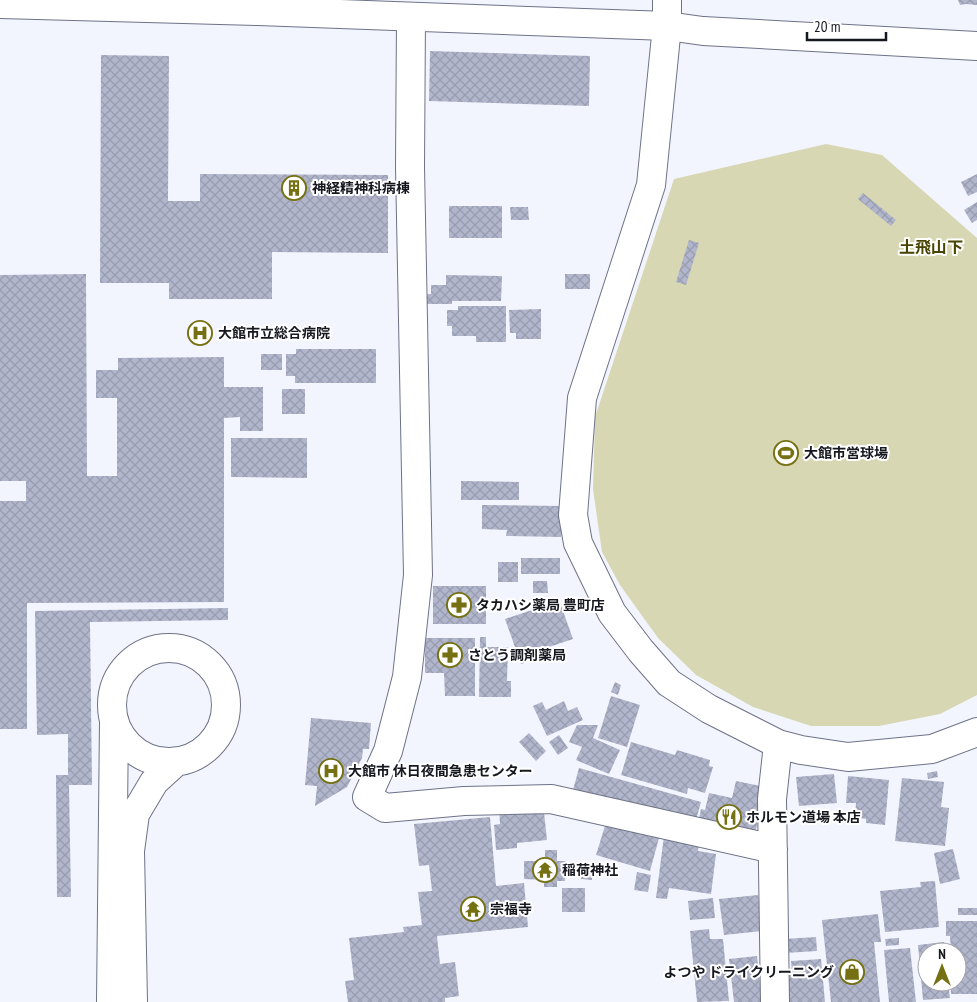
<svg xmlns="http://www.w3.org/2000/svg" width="977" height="1002" viewBox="0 0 977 1002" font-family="'PT Sans Narrow','Noto Sans JP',sans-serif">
	<defs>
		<pattern id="building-cross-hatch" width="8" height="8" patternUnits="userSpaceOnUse" patternTransform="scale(1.25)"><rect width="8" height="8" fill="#b2b6cc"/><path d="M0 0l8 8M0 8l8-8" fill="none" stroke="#989caf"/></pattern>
	</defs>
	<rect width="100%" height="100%" fill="#f3f5fe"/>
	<!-- pitch -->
	<path fill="#d7d7b3" d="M826,144L882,155L977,238V695L940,714L879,726H811L753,707L696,675L658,638L620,585L602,552L593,489L595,417L674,179Z"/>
	<!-- building -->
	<path fill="url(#building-cross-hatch)" d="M958,0H977V5L966,4L960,5Z
		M430,51L590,56L589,106L429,101Z
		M101,55L169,56L168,201H200V174L388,175V253L272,252V299H169V283H100Z
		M977,174V192L968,196L961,182Z
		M863,193L896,220L891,226L858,199Z
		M977,202V220L972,223L964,210Z
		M449,206H502V238H449Z
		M510,207H528L529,220H511Z
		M689,240L699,243L686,285L676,282Z
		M86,274L87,476H117V398H96V370H118V358L224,357V387H263V431H240V417L224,418V602L27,603V729H0V501H26V481H0V275Z
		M565,274H590V289H565Z
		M446,275L502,276L501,301H452V304H426V294H431V285H446Z
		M458,306H506V342H476V336H452V326H447V310H458Z
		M541,309V339H516V333H510L509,310Z
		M296,349H376V383H295V376H286V354H296Z
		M261,354H282V370H261Z
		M282,389H305V414H282Z
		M231,438H307V478L231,477Z
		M461,481L519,482V500H461Z
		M482,505L562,506L561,537L506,536L507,530L482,529Z
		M521,558H560V574H521Z
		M498,562H518V582H498Z
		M533,581H547L548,593H533Z
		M433,586H486V624H433Z
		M558,597L573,639L546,648L548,655L521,664L505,619L541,607L540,603Z
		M228,608V620L90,622L92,785H69L71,897H57L56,775H68V734L37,735L35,611Z
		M480,637H486V647H508L507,681H511V697H479Z
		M425,638H475V696H445L444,673H425Z
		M615,682L621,685L618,695L611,692Z
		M611,696L640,705L627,747L598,738Z
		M564,701L568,711L577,707L583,720L547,736L533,706L542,702L546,710Z
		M311,718L371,723L369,749H363L362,758L347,787L315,806L317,786L305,785Z
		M577,725H598L593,738L620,750L609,774L576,760L582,747L569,742Z
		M529,733L546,751L536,761L519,742Z
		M559,735L568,748L558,755L549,742Z
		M631,742L675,755L677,750L710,760L709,766L713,767L705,793L688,788L687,794L621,775Z
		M579,768L701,802L694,827L573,790Z
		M937,771L938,777L928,779L927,773Z
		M834,774L837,803L799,806L796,777Z
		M848,776L889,780L885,825L866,823V819L855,817L856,803H846Z
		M902,778L944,782L941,807L949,808L945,846L895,841Z
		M736,781L765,787L754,839L698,823L701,809L705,810L709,793L732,798Z
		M543,803L547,840L517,843V848L496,850L494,825L500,824L499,807Z
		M608,816L659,838L650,871L596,855Z
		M490,817L496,886L524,883L528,927L437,936L440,964L455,962L459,996L445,998V1002H348L345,981L354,980L349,938L404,932L403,927L422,925L418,892L432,891L429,865L419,866L414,824Z
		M664,836L699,840L698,851L716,854L711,894L669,888L667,899L656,898Z
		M953,849L960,879L940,884L934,853Z
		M545,850H557V861H566L565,881H557V887H544V880L524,879V861H545Z
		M581,865H592V880L581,879Z
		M637,872L651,875L648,892L634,890Z
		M935,881L939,927L885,932L880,891L921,887L920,882Z
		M562,888H585V912H562Z
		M758,895L762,931L724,935L719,899Z
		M713,898L715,918L690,920L688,901Z
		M958,908H977V915H958Z
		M878,914L881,942H874L880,1002H831L822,920Z
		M946,921H977V994H951V982H957V952H951L950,936H946Z
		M709,929L710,939H723L729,1001L697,1002L690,931Z
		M816,937L817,951L785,953L784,939Z
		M899,938V945L886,946L885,939Z
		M944,942L945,952H927V982H948L950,998L923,1000L918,945Z
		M910,948L916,1002H889L884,950Z
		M757,956L762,1002H734L729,959Z
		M821,959L825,1002H789L786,973H792L791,961Z"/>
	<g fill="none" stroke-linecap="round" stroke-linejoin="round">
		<defs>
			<path id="minor" d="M667,0V26L651,185L582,398L573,515L578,543L612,613L641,651L669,683L709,709L778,744L772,799L775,1002
				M411,17L410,167L418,575L407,677L388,751L367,797L385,808L464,801L551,799L773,849
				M112 705a57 57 0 1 1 114 0a57 57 0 1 1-114 0Z
				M778,744L801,750L848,757L932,749L977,732
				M111,1002L114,721
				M133,1002L130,851L135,814L154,782L176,762"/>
			<path id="tertiary" d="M0,4L258,11L667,26L703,31L977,46"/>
		</defs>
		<!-- minor casing -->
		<use href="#minor" stroke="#6e7287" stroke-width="30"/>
		<!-- tertiary casing -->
		<use href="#tertiary" stroke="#6e7287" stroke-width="30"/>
		<!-- minor -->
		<use href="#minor" stroke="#fff" stroke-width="28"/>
		<!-- tertiary -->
		<use href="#tertiary" stroke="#fff" stroke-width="28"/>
	</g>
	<!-- icons -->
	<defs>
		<symbol id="building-ring" viewBox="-11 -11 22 22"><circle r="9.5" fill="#fff" stroke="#757012" stroke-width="1.5"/><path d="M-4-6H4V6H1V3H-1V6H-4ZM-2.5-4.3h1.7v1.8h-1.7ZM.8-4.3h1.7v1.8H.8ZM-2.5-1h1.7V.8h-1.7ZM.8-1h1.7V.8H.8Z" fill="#757012"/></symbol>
		<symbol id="hospital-ring" viewBox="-11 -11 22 22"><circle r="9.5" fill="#fff" stroke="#757012" stroke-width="1.5"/><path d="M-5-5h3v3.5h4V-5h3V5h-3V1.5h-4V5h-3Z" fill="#757012"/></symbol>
		<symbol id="stadium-ring" viewBox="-11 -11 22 22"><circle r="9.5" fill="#fff" stroke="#757012" stroke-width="1.5"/><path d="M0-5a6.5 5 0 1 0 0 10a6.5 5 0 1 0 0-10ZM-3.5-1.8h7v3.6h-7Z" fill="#757012"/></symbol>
		<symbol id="pharmacy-ring" viewBox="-11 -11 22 22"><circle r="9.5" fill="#fff" stroke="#757012" stroke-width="1.5"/><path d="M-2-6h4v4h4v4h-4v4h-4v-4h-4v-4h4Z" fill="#757012"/></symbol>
		<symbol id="restaurant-ring" viewBox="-11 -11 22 22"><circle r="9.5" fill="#fff" stroke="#757012" stroke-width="1.5"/><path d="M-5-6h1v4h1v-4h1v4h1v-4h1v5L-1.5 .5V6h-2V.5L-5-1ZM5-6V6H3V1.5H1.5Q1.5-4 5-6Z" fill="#757012"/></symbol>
		<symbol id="temple-ring" viewBox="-11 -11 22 22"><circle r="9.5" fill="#fff" stroke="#757012" stroke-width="1.5"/><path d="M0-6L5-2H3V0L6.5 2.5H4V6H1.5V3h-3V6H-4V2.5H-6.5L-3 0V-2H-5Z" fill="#757012"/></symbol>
		<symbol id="shop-ring" viewBox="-11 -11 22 22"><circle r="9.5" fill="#fff" stroke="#757012" stroke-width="1.5"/><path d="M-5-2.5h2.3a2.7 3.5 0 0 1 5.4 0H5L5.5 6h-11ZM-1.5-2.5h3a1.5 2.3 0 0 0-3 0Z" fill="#757012"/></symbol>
	</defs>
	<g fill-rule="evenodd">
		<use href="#building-ring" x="280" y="174" width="28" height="28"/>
		<use href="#hospital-ring" x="186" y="319" width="28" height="28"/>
		<use href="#stadium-ring" x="772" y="439" width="28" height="28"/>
		<use href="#pharmacy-ring" x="445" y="591" width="28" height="28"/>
		<use href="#pharmacy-ring" x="436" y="641" width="28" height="28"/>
		<use href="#hospital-ring" x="317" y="757" width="28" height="28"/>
		<use href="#restaurant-ring" x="715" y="803" width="28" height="28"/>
		<use href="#temple-ring" x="531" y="856" width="28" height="28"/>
		<use href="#temple-ring" x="459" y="895" width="28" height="28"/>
		<use href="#shop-ring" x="838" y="958" width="28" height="28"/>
	</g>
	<g text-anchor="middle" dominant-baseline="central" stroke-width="4" stroke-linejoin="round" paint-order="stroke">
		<!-- poi labels -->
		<g font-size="14" font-weight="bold" fill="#161820" stroke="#fff" text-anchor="start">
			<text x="312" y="188">神経精神科病棟</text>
			<text x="218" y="333">大館市立総合病院</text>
			<text x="804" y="453">大館市営球場</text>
			<text x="476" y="605">タカハシ薬局 豊町店</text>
			<text x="468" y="655">さとう調剤薬局</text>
			<text x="348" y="771">大館市 休日夜間急患センター</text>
			<text x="746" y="817">ホルモン道場 本店</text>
			<text x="562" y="870">稲荷神社</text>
			<text x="490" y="909">宗福寺</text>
			<text x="834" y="972" text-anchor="end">よつや ドライクリーニング</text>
		</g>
		<!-- quarter labels -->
		<g font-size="16" font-weight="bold" fill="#484402" stroke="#fff">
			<text x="931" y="247">土飛山下</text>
		</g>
	</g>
	<!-- north arrow -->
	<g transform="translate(942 967)"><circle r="24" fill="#ffffff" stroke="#a2a3a6"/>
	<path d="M0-4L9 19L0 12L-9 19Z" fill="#757012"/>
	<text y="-8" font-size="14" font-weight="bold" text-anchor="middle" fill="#161820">N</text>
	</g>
	<!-- scale -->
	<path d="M807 32v8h79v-8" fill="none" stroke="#161820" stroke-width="2.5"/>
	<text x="814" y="32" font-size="15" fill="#161820" stroke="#ffffff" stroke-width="4" paint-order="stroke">20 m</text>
</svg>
